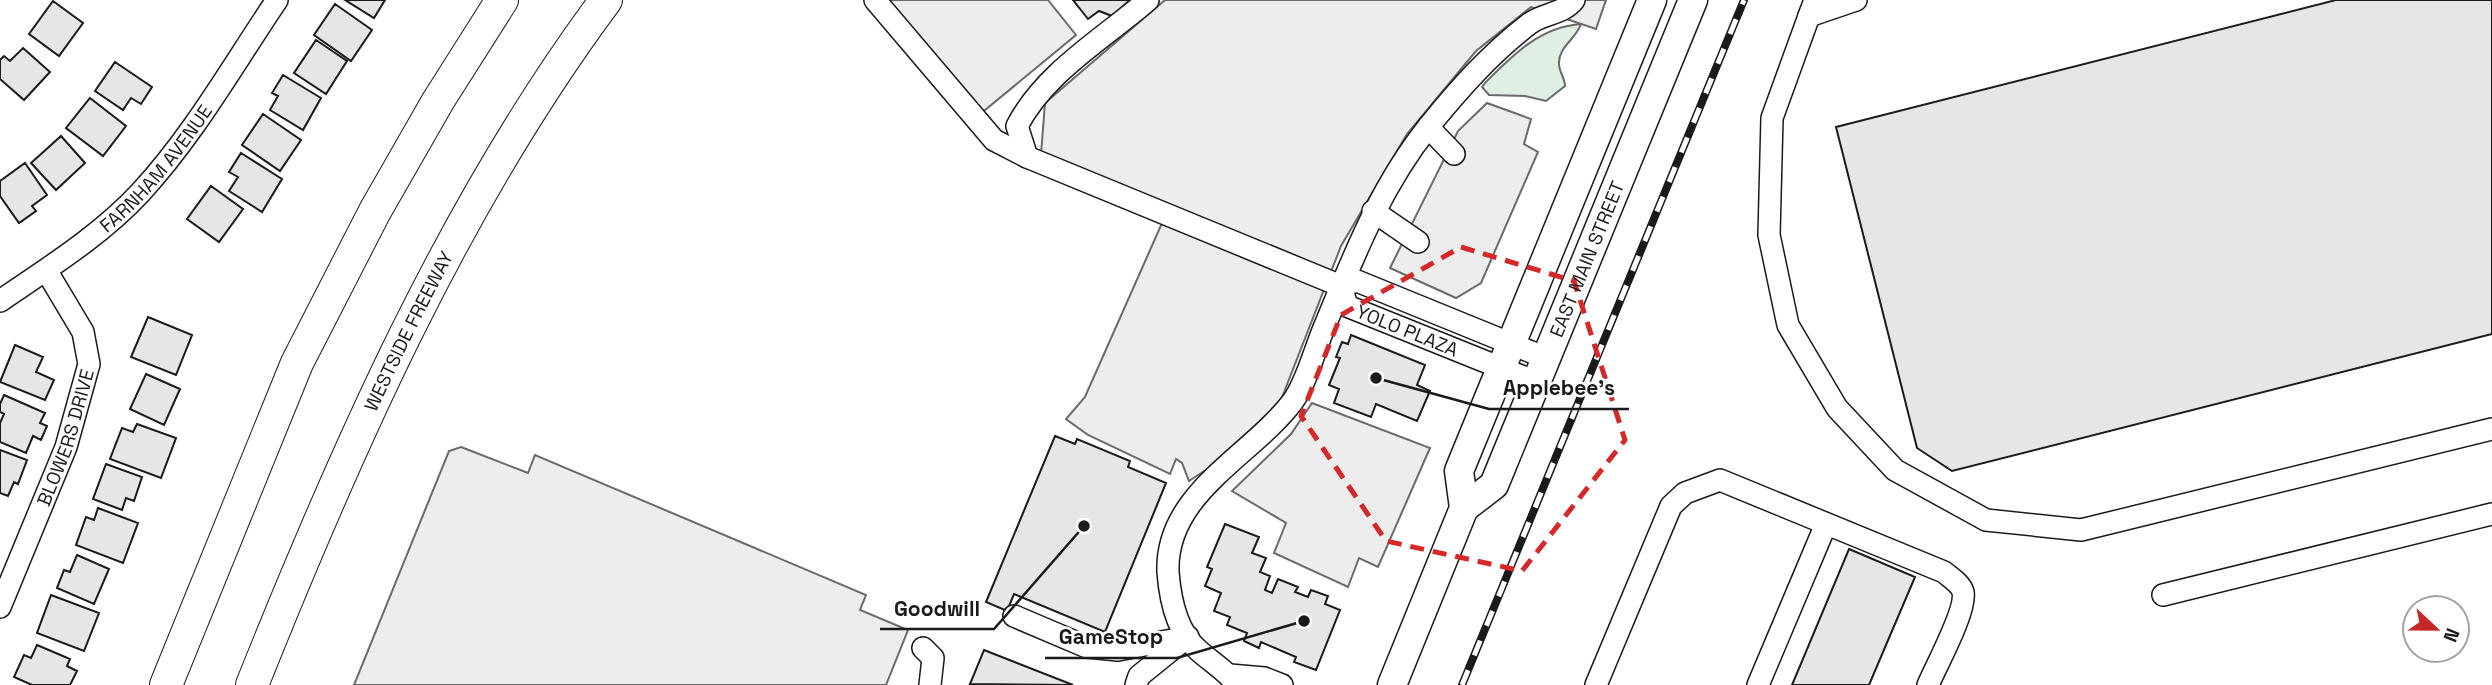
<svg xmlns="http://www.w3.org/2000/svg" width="2492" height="685" viewBox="0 0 2492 685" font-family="'Space Grotesk',sans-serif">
	<rect width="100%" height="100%" fill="#fff"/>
	<!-- green -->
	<path fill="#e0efe3" stroke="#6a6a6a" stroke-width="2" d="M1581,24C1576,39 1558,47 1559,64C1559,72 1565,78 1565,86L1546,101L1525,96L1489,95L1482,87L1486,82C1514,54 1540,27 1581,24Z"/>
	<!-- parking -->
	<path fill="#ededed" stroke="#6a6a6a" stroke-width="2" d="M884,0H1048L1076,35L979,115Z
		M1165,0H1606L1596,29L1531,7L1476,51L1407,134L1341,246L1281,400L1221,460L1189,481L1182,463L1176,459L1170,474L1088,435L1066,419L1085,397L1170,205L1041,154L1045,103Z
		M1487,103L1531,119L1524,144L1538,152L1481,283L1456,298L1390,268L1458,131Z
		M1312,403L1430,448L1378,567L1359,558L1348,587L1274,553L1286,523L1232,491L1291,434Z
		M461,447L528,473L535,455L866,595L860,610L908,630L886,685H354L449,451Z"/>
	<!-- building -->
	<path fill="#e6e6e6" stroke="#1a1a1a" stroke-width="2" d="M345,0H385L374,18Z
		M1073,0H1130L1112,16L1099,11L1088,19Z
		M2336,0H2492V334L1952,471L1917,448L1836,127Z
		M53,1L83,23L59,56L29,34Z
		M335,4L372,30L351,61L314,35Z
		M316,40L347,61L326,94L294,73Z
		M23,48L50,72L24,100L0,79V60L4,56L10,61Z
		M115,62L152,87L141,104L131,98L123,110L95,91Z
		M283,75L321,98L303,130L270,110L278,96L272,93Z
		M90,98L126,126L103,156L66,128Z
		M263,114L301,140L280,171L242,145Z
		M61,136L85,163L56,190L31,163Z
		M241,153L282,179L262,212L229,191L238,177L229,172Z
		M25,163L47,195L32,206L36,211L19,223L0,196V181Z
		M211,186L243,209L219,242L187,219Z
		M148,317L192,335L176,375L131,357Z
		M1351,335L1425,365L1417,385L1430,391L1417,421L1376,404L1371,417L1334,403L1339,389L1329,385L1340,358L1336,357L1342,342L1348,344Z
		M15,345L43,357L36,372L54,380L45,400L0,382Z
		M146,374L180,389L164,425L130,409Z
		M4,395L45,413L40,423L47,426L41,440L33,436L26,453L0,442V423L4,414L0,412V404Z
		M137,424L176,438L161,478L110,459L122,428L133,432Z
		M1055,436L1075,444L1077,439L1130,461L1128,467L1166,483L1105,632L1014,594L1007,611L986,602Z
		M0,450L27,460L18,484L14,482L8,496L0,493Z
		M106,464L142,477L134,501L126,498L122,510L93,499Z
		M98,508L138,523L123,563L76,545L86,517L94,520Z
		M1225,524L1259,537L1252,553L1266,558L1260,572L1270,576L1265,590L1272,593L1278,579L1298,587L1295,592L1308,597L1311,590L1328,596L1325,604L1340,610L1316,670L1294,662L1296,657L1261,642L1259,648L1244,641L1247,633L1227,625L1230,617L1214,611L1221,593L1205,586L1212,569L1207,567Z
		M1849,549L1915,577L1869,685H1792Z
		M77,555L109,569L94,604L57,588L64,570L70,572Z
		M51,595L99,613L84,651L37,633Z
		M37,645L70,659L67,666L77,671L70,685H32L14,677L24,655L31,658Z
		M984,650L1073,685L970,684Z"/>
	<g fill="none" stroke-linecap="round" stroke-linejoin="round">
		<defs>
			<g id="minor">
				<path d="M875,0L994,140L1027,157L1341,286"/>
				<path d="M1815,0L1809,16L1856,0"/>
				<path d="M1809,16L1772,118L1769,235L1788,325L1837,408L1895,470L1986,520L2081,530L2492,429"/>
				<path d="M1428,127L1454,154"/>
				<path d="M1027,157L1017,126C1045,72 1103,39 1148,0"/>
				<path d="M1373,211L1418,242"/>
				<path id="s1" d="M1341,286L1347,306L1536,382"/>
				<path d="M1341,286L1357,281L1546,358"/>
				<path id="s2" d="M0,301C48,268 100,236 140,193C193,136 233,65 277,0"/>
				<path d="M2163,595L2492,514"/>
				<path id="s3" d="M0,607L66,447L89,364L83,332L46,270"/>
				<path d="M1014,616L1087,647L1118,650L1188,637"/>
				<path d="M923,648L933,658L930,685"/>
				<path d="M1230,675L1264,678L1282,685"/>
				<path d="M1136,685L1139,676L1186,638"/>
				<path d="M1237,685C1226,670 1211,662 1198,650C1177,632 1170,598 1168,572C1165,493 1252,456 1293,401C1307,382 1316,345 1326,323C1355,253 1381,186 1429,126C1459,89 1490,54 1529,24C1543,13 1562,15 1574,0"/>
				<path d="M1596,685L1671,506L1685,493L1720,480L1944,572C1951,578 1961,584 1963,592C1967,610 1936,666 1928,685"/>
				<path d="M1758,685L1826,524"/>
			</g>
			<g id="major">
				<path id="s4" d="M1464,508L1494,485L1693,0"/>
				<path d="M1392,685L1464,508L1459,471L1652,0"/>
			</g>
			<g id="highway">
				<path d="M166,685L297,363L375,211L438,101L502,0"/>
				<path id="s5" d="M252,685C346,450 454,204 606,0"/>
			</g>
		</defs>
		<!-- minor casing -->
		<use href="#minor" stroke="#1a1a1a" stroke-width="24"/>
		<!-- major casing -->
		<use href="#major" stroke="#1a1a1a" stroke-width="31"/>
		<!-- highway casing -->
		<use href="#highway" stroke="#1a1a1a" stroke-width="34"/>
		<!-- minor -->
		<use href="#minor" stroke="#fff" stroke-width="21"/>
		<!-- major -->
		<use href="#major" stroke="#fff" stroke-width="28"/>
		<!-- highway -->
		<use href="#highway" stroke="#fff" stroke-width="32"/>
		<defs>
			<path id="rail" d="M1462,685L1744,0"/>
		</defs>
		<!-- rail casing -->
		<use href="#rail" stroke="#1a1a1a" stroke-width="8"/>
		<!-- rail -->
		<use href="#rail" stroke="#fff" stroke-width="5" stroke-dasharray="16" stroke-linecap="butt"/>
	</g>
	<!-- marked area -->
	<path fill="none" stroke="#d62828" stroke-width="5" stroke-dasharray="14 9" stroke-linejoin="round" d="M1461,247L1574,281L1625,440L1522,571L1386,541L1301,416L1341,315Z"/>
	<g text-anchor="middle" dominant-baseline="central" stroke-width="5" stroke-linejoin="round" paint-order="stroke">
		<!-- street labels -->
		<g font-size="19" fill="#1a1a1a" stroke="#fff">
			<text stroke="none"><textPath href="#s2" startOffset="206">FARNHAM AVENUE</textPath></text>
			<text stroke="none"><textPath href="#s4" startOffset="282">EAST MAIN STREET</textPath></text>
			<text stroke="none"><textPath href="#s1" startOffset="86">YOLO PLAZA</textPath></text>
			<text stroke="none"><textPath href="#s5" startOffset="387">WESTSIDE FREEWAY</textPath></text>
			<text stroke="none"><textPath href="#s3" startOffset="182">BLOWERS DRIVE</textPath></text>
		</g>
	</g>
	<!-- callouts -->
	<path fill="none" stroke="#1a1a1a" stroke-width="2.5" d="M1376 378L1489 409H1629M1084 526L994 629H880M1304 621L1177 658H1045"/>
	<g fill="#1a1a1a" stroke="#fff" stroke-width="2.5">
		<circle cx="1376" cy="378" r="7"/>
		<circle cx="1084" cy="526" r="7"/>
		<circle cx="1304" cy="621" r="7"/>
	</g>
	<g font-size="21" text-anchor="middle" font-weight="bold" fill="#1a1a1a" stroke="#fff" stroke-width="5" stroke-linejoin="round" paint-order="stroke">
		<text x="1559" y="395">Applebee's</text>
		<text x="937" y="616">Goodwill</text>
		<text x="1111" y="644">GameStop</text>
	</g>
	<!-- north arrow -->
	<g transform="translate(2436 629) rotate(112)"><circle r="33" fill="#ffffff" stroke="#a3a3a3" stroke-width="2"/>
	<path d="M0-5L12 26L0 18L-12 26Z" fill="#c62828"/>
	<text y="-10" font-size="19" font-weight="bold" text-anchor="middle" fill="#1a1a1a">N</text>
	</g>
</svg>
